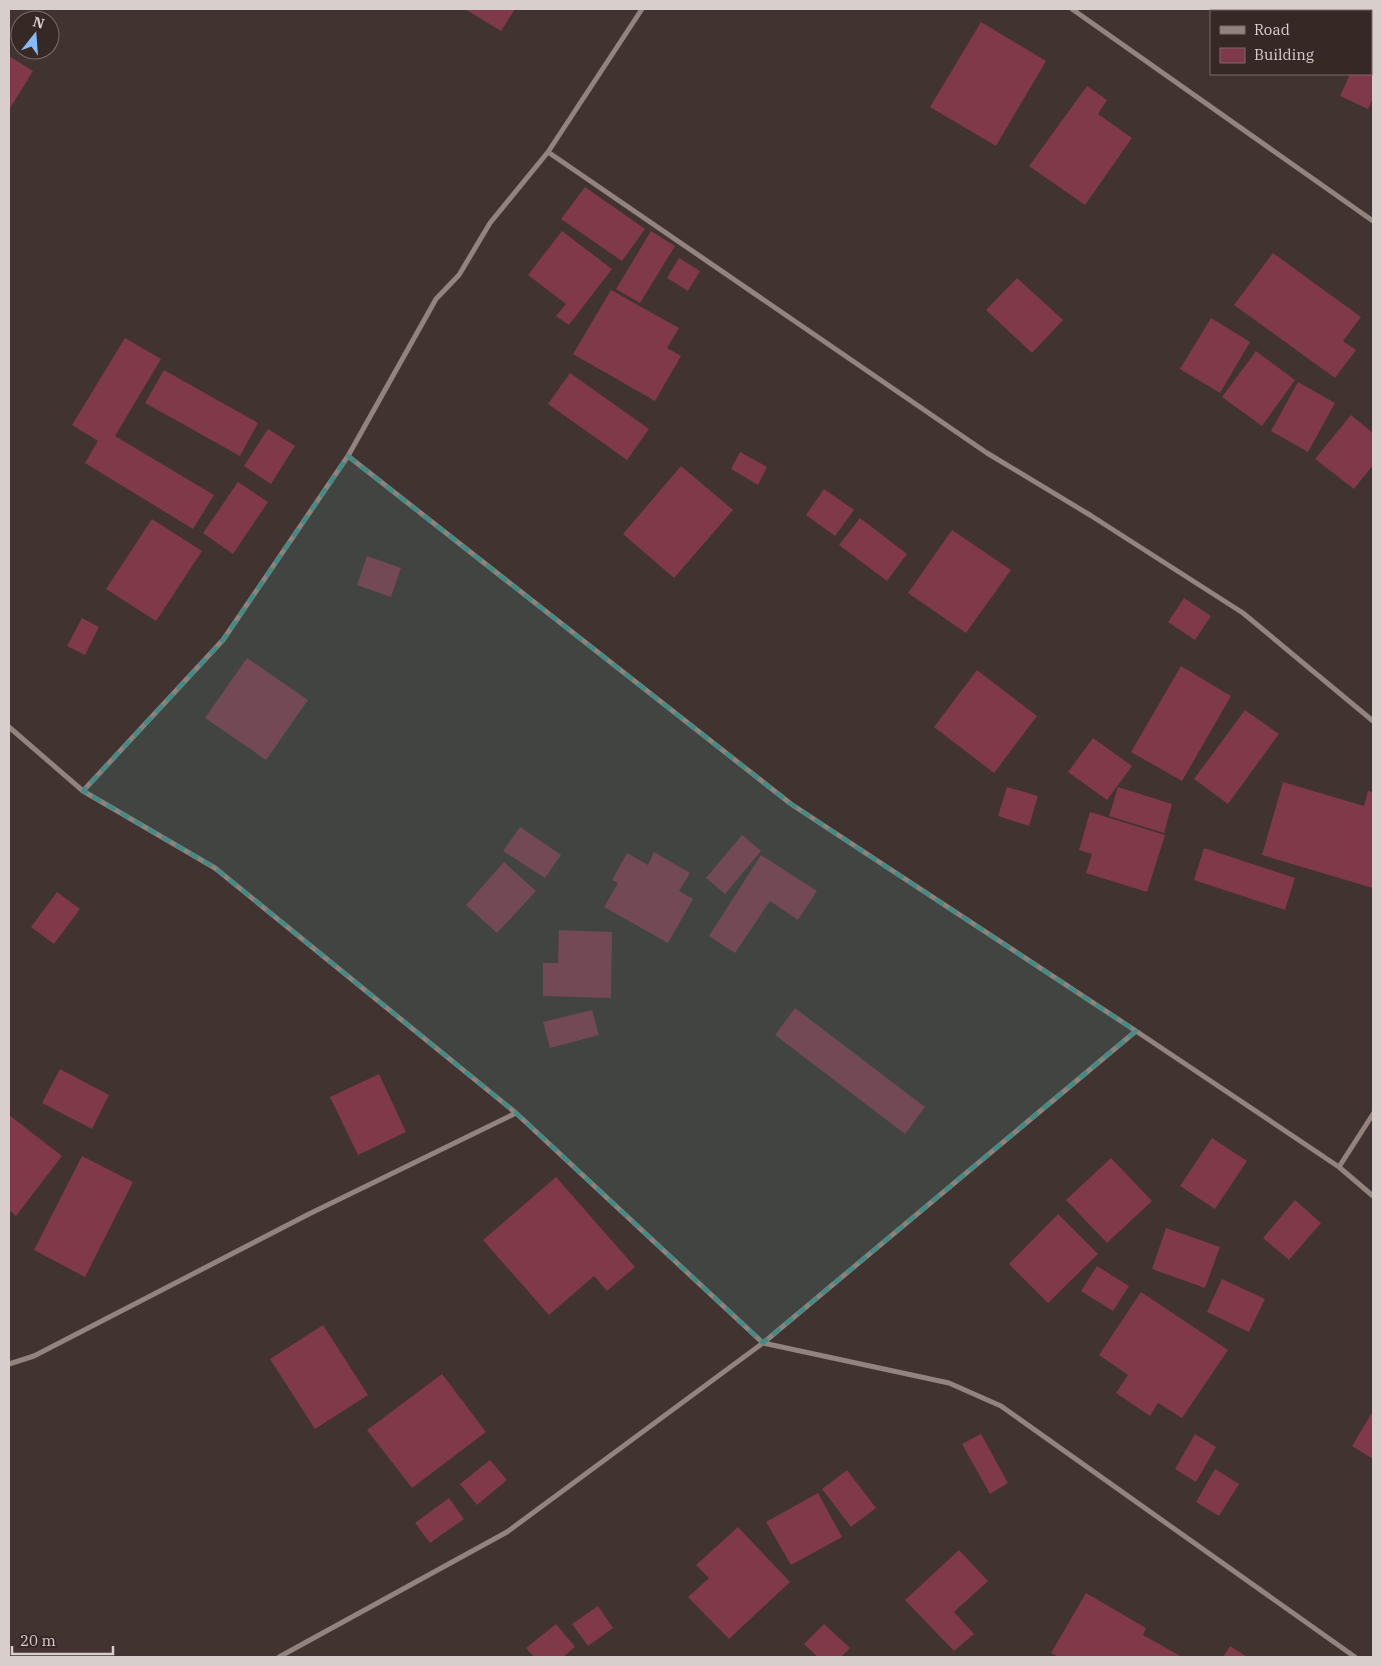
<svg xmlns="http://www.w3.org/2000/svg" width="1382" height="1666" viewBox="0 0 1382 1666" font-family="'IBM Plex Serif',serif">
	<rect width="100%" height="100%" fill="#41332f"/>
	<!-- building -->
	<path fill="#7f3948" d="M465,9H515L501,31Z
		M1271,9H1370L1368,11H1269Z
		M981,22L1046,61L996,146L930,107Z
		M9,56L33,71L9,110Z
		M1371,59L1373,60V98L1368,109L1340,96L1350,74H1371Z
		M1087,86L1107,100L1098,114L1132,138L1085,205L1029,166Z
		M585,187L645,229L622,261L561,219Z
		M562,231L612,269L569,325L556,316L566,304L528,275Z
		M651,231L675,246L640,303L616,289Z
		M1273,253L1361,317L1343,341L1356,350L1335,378L1234,305Z
		M679,258L700,271L688,291L667,278Z
		M1017,278L1063,320L1032,353L986,310Z
		M611,290L679,328L667,348L681,356L655,401L573,354Z
		M1211,318L1250,342L1220,393L1180,369Z
		M125,338L161,359L115,436L214,495L193,529L85,463L98,441L72,425Z
		M1256,351L1295,380L1262,426L1222,397Z
		M164,370L258,423L240,456L145,403Z
		M570,373L649,429L627,460L548,404Z
		M1298,382L1335,403L1308,452L1271,431Z
		M1351,415L1373,433V465L1354,489L1315,459Z
		M268,429L295,446L271,484L244,466Z
		M740,452L767,467L758,485L731,469Z
		M681,466L733,510L674,578L623,534Z
		M238,482L268,502L233,554L203,533Z
		M824,489L854,510L835,536L806,515Z
		M860,518L907,554L887,581L839,545Z
		M152,519L202,551L156,621L106,589Z
		M952,530L1011,570L966,633L908,593Z
		M367,556L401,568L391,597L357,585Z
		M1184,598L1211,616L1195,640L1168,622Z
		M82,618L99,627L85,655L67,646Z
		M247,658L308,700L266,760L205,718Z
		M1181,666L1231,696L1182,781L1131,752Z
		M977,670L1037,716L994,773L934,727Z
		M1245,710L1279,734L1228,804L1194,779Z
		M1093,738L1132,766L1107,800L1068,772Z
		M1283,782L1364,806L1368,791L1373,792V888L1262,855Z
		M1007,787L1038,796L1029,826L998,816Z
		M1118,787L1172,804L1164,833L1109,816Z
		M1090,812L1165,835L1147,892L1086,873L1092,854L1079,850Z
		M520,827L561,855L545,878L503,851Z
		M742,835L761,851L725,894L706,878Z
		M1204,848L1295,878L1285,910L1194,880Z
		M654,852L690,873L679,891L693,899L668,943L604,907L618,883L612,880L627,853L648,865Z
		M761,855L817,891L798,920L770,901L735,953L709,936Z
		M504,862L536,891L497,933L466,905Z
		M57,892L80,909L54,944L31,927Z
		M559,930L612,932L611,998L543,996V963H558Z
		M795,1008L925,1107L905,1134L775,1035Z
		M592,1010L599,1035L550,1048L543,1022Z
		M60,1069L109,1095L92,1129L42,1103Z
		M379,1074L406,1132L358,1155L330,1097Z
		M9,1115L62,1156L16,1216L9,1210Z
		M1212,1138L1247,1161L1215,1209L1180,1186Z
		M82,1156L133,1182L85,1277L34,1250Z
		M1111,1158L1152,1201L1107,1243L1066,1200Z
		M556,1177L635,1267L607,1291L594,1276L549,1315L483,1240Z
		M1295,1200L1321,1223L1289,1260L1263,1238Z
		M1058,1214L1098,1254L1048,1303L1009,1264Z
		M1166,1228L1220,1247L1205,1288L1152,1269Z
		M1097,1266L1129,1286L1113,1311L1081,1291Z
		M1222,1279L1265,1299L1249,1332L1207,1312Z
		M1141,1292L1228,1350L1182,1418L1158,1403L1150,1416L1116,1393L1128,1375L1099,1355Z
		M323,1325L368,1395L315,1429L270,1359Z
		M442,1374L486,1432L412,1488L367,1430Z
		M1373,1411V1459L1352,1446Z
		M981,1434L1008,1483L990,1494L962,1444Z
		M1195,1434L1216,1447L1196,1482L1175,1469Z
		M490,1460L507,1480L477,1505L460,1484Z
		M1215,1469L1239,1484L1219,1516L1196,1502Z
		M847,1470L876,1508L851,1527L822,1489Z
		M818,1493L842,1537L791,1565L766,1522Z
		M449,1498L464,1519L430,1543L415,1523Z
		M738,1527L790,1582L729,1639L688,1597L709,1578L696,1565Z
		M959,1550L988,1581L954,1612L974,1634L954,1651L905,1600Z
		M1086,1593L1146,1628L1143,1635L1182,1657H1058L1051,1653Z
		M598,1606L613,1628L588,1646L572,1624Z
		M556,1624L575,1647L563,1657H534L526,1648Z
		M824,1624L850,1648L841,1657H818L804,1644Z
		M1230,1646L1247,1657H1223Z"/>
	<g fill="none" stroke-linecap="round" stroke-linejoin="round">
		<!-- street -->
		<path stroke="#93837e" stroke-width="5" d="M1072,9L1373,221
			M548,152L987,453L1090,515L1243,613L1373,721
			M348,456L791,804L1136,1031
			M9,727L83,791L215,868L516,1113L763,1343L949,1383L1001,1406L1355,1657
			M83,791L223,640L348,456L436,299L459,275L490,223L548,152L642,9
			M1339,1167L1373,1196
			M9,1364L34,1356L309,1214L516,1113
			M279,1657L507,1532L763,1343L1136,1031L1339,1167L1373,1114"/>
	</g>
	<!-- marked area -->
	<path fill="#418c86" fill-opacity="0.2" stroke="#418c86" stroke-width="4" stroke-dasharray="10 6" stroke-linejoin="round" d="M348,456L791,804L1136,1031L763,1343L516,1113L215,868L83,791L223,640Z"/>
	<!-- border -->
	<rect width="1382" height="1666" fill="none" stroke="#d8cfcd" stroke-width="20"/>
	<!-- legend -->
	<rect x="1210" y="10" width="162" height="65" fill="#362925" stroke="#776b68"/>
	<rect x="1220" y="26" width="25" height="8" fill="#93837e" stroke="#776b68"/>
	<text x="1254" y="35" font-size="15" fill="#d8cfcd">Road</text>
	<rect x="1220" y="48" width="25" height="15" fill="#7f3948" stroke="#776b68"/>
	<text x="1254" y="60" font-size="15" fill="#d8cfcd">Building</text>
	<!-- north arrow -->
	<g transform="translate(35 35) rotate(17)"><circle r="24" fill="#362925" stroke="#776b68"/>
	<path d="M0-4L9 19L0 12L-9 19Z" fill="#86bbfb"/>
	<text y="-8" font-size="14" font-weight="bold" text-anchor="middle" fill="#d8cfcd">N</text>
	</g>
	<!-- scale -->
	<path d="M12 1646v8h101v-8" fill="none" stroke="#d8cfcd" stroke-width="2.5"/>
	<text x="20" y="1646" font-size="15" fill="#d8cfcd" stroke="#362925" stroke-width="4" paint-order="stroke">20 m</text>
</svg>
